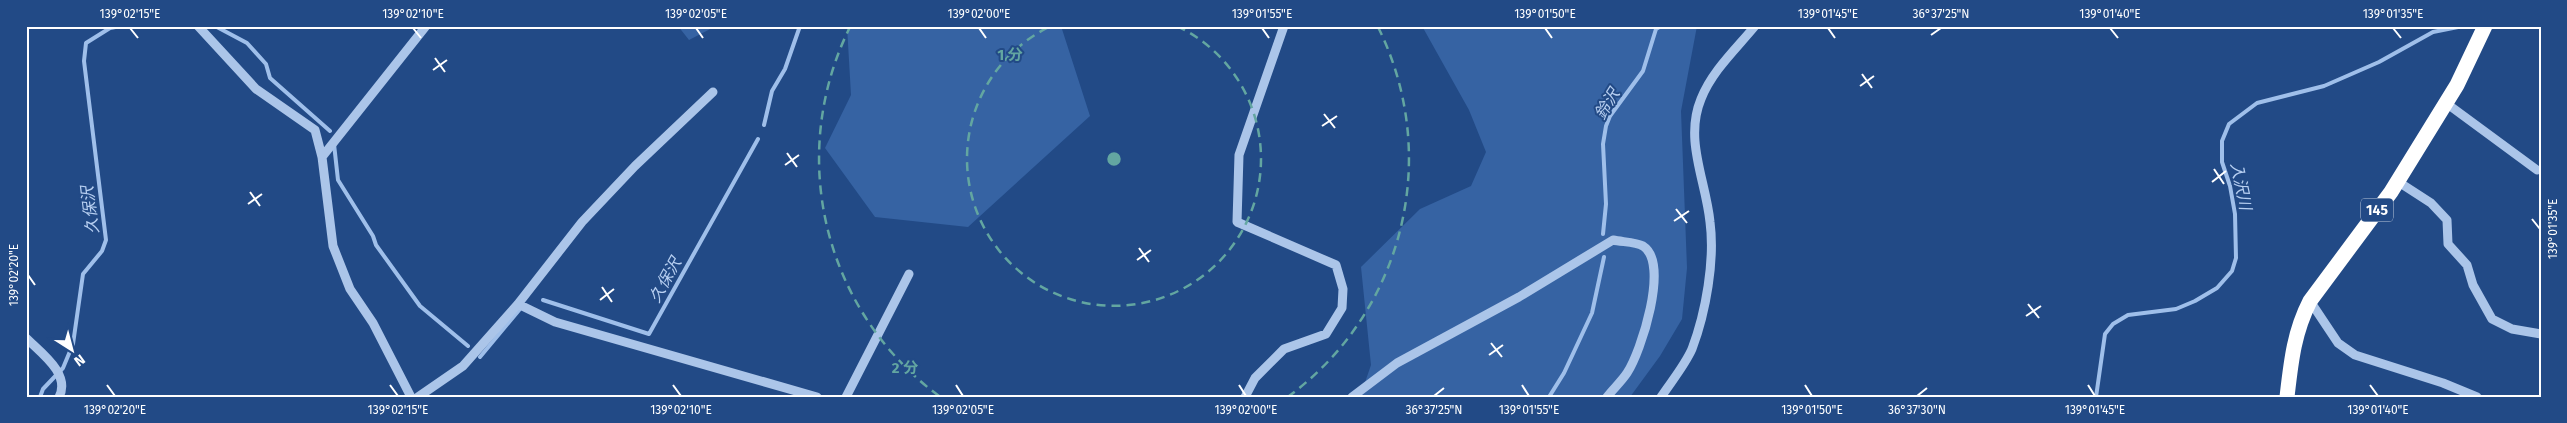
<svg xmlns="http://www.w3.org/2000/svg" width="2567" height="423" viewBox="0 0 2567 423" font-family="'Fira Sans','Noto Sans JP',sans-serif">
	<rect width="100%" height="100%" fill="#224a86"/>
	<!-- green -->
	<path fill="#3663a3" d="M678,26H716L689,40Z
		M847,26H1061L1090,116L968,227L875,217L825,148L851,95Z
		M1422,26H1697L1681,111L1687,268L1682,319L1660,356L1630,397H1360L1371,365L1361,267L1420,209L1471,186L1486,152L1469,110Z"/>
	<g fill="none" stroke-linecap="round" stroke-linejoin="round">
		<!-- stream -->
		<path stroke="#9fbfea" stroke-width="4" d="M215,26L247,43L266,64L270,78L330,131
			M764,125L772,91L785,69L800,26
			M334,144L338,180L373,236L376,245L420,306L468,346
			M1603,234L1606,204L1603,144L1606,126L1610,116L1643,71L1656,29L1661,26
			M543,300L649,334L758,139
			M480,357L520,309
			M40,397L43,389L63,368L73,344L83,274L102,251L106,240L84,61L86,43L110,28L121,26
			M1549,397L1564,373L1592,313L1604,257
			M2096,397L2105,334L2113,324L2128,315L2176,309L2195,301L2217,288L2232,271L2236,258L2235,214L2230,186L2222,162V141L2229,124L2257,103L2324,86L2379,62L2433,32L2463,26"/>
		<!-- minor -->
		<path stroke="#abc5e9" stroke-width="9" d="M198,26L256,89L315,130L322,157L333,246L350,289L373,323L411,397
			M2446,103L2537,170
			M322,157L426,26
			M2397,181L2431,203L2447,220L2448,244L2467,265L2473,285L2492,319L2512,329L2541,334
			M2310,301L2338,343L2355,355L2443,383L2477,397
			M518,304L555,322L817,397
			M26,338C41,353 71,374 59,397
			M418,397L463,366L518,304L582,222L635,166L713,92
			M846,397L909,274
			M1245,397L1255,378L1284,349L1326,334L1342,308L1343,289L1336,265L1237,222L1239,155L1284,26
			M1352,397L1397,363L1519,297L1613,240C1622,242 1636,242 1643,246C1670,263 1641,352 1627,373C1621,382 1613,389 1607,397
			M1661,397C1671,382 1685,365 1692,349C1706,312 1715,260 1710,222C1706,181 1684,140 1701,99C1712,71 1736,49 1755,26"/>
		<!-- highway -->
		<path stroke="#fff" stroke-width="15" d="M2287,397C2291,362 2294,332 2310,301L2391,192L2457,85L2485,26"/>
	</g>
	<!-- ticks -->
	<path fill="none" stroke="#fff" stroke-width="2" d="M130,28L138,38M413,28L421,38M696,28L703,38M979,28L986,38M1262,28L1269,38M1545,28L1552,38M1828,28L1835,38M2110,28L2118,38M2393,28L2401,38M1931,35L1941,28M435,58L445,72M433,70L447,60M1862,74L1872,88M1860,86L1874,76M1324,114L1335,128M1322,126L1337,116M787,153L797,167M785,165L799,155M2214,169L2224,184M2212,182L2226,171M250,192L260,206M248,204L262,194M1676,209L1687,223M2532,219L2540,229M1674,221L1689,211M1139,248L1149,262M1137,260L1151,250M28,275L35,285M602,287L612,302M600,300L614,289M2028,304L2039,318M2026,316L2041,306M1491,343L1502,357M1489,355L1503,345M107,385L115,396M390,385L398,396M673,385L681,396M956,385L963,396M1239,385L1246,396M1522,385L1529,396M1805,385L1812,396M2088,385L2095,396M2370,385L2378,396M1434,396L1444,388M1917,396L1927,388"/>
	<!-- distance rings -->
	<g fill="none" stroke="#63a6a1" stroke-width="2.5" stroke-dasharray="9 6">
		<path d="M1177 26A147 147 0 1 1 1051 26"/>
		<path d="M939 396A295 295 0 0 1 850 27M1378 27A295 295 0 0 1 1289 396"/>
	</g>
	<g text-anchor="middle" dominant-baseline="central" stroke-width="4" stroke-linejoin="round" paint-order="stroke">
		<!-- shield labels -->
		<rect fill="#224a86" stroke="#bdc9db" stroke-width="1" x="2361" y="198.5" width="32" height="23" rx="4"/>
		<g font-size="14" font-weight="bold" fill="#fff">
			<text x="2377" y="210">145</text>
		</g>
		<!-- water labels -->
		<g font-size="16" font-style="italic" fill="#b7cff1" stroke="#224a86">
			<text transform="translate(1607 104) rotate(-59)">鈴沢</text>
			<text transform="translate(2241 186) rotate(78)">入沢川</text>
			<text transform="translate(90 210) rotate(-97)">久保沢</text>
			<text transform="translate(665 280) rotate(-61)">久保沢</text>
		</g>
	</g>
	<circle cx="1114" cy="159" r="8" fill="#63a6a1" stroke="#224a86" stroke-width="2.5"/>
	<g font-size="15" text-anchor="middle" font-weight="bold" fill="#63a6a1" stroke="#224a86" stroke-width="4" stroke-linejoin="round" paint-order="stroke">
		<text x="1010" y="60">1 分</text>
		<text x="905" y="373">2 分</text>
	</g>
	<!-- border -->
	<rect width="2567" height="423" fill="none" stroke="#224a86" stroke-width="55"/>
	<!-- north arrow -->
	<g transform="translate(72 350) rotate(144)" stroke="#224a86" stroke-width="4" paint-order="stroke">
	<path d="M0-4L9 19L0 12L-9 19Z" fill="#ffffff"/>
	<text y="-8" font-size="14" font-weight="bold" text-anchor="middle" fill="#ffffff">N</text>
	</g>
	<rect x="28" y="28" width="2512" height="368" fill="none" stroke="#fff" stroke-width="2"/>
	<g font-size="12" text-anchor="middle" fill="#fff">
		<text x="130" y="18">139°02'15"E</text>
		<text x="413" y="18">139°02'10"E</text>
		<text x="696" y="18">139°02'05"E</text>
		<text x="979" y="18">139°02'00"E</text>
		<text x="1262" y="18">139°01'55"E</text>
		<text x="1545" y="18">139°01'50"E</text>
		<text x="1828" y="18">139°01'45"E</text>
		<text x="1941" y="18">36°37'25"N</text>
		<text x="2110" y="18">139°01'40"E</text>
		<text x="2393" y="18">139°01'35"E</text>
		<text transform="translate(2553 229) rotate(-90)" y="4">139°01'35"E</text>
		<text transform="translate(14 275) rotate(-90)" y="4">139°02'20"E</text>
		<text x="115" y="414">139°02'20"E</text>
		<text x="398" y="414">139°02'15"E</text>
		<text x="681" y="414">139°02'10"E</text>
		<text x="963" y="414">139°02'05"E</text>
		<text x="1246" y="414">139°02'00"E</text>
		<text x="1434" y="414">36°37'25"N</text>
		<text x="1529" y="414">139°01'55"E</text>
		<text x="1812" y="414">139°01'50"E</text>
		<text x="1917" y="414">36°37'30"N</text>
		<text x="2095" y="414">139°01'45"E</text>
		<text x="2378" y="414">139°01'40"E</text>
	</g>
</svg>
